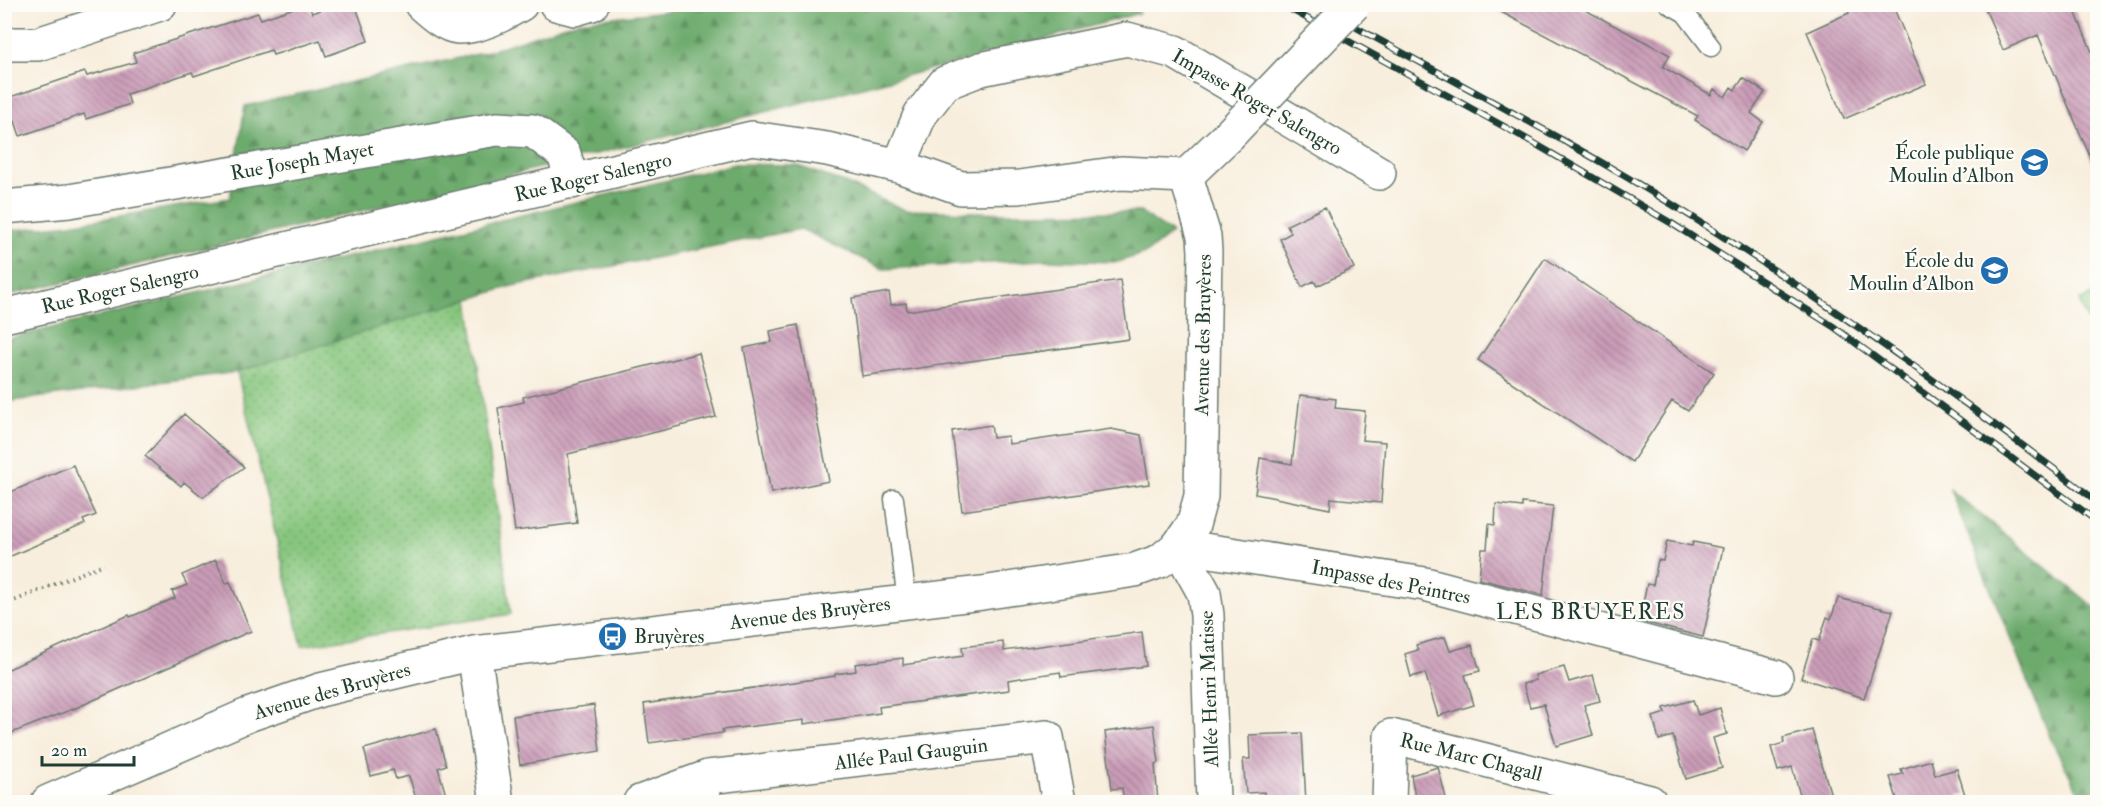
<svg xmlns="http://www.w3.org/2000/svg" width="2102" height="807" viewBox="0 0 2102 807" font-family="'IM FELL Double Pica',serif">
	<defs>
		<pattern id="forest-firs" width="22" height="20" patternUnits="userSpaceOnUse" patternTransform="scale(1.5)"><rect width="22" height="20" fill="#6dab6d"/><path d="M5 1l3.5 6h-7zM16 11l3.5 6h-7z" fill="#598c5a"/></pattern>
		<pattern id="park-dots" width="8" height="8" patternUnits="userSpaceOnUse" patternTransform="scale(1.5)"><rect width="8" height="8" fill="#87c67e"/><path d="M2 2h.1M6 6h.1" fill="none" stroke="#6ea268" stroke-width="1.8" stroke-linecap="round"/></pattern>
		<pattern id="building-back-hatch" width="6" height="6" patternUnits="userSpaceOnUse" patternTransform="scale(1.5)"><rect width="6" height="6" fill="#ca9bb7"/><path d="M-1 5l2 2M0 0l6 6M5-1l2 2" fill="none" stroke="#a38096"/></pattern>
	</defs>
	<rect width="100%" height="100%" fill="#fdfcf7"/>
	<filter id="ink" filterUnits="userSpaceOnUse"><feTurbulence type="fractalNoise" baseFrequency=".0167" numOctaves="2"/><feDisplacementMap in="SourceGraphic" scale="12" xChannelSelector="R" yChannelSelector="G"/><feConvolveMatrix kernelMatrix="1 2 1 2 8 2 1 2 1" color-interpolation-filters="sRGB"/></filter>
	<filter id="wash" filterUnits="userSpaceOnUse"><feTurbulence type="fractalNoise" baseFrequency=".008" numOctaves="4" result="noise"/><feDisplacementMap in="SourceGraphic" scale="24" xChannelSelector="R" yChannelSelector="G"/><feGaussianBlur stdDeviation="1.35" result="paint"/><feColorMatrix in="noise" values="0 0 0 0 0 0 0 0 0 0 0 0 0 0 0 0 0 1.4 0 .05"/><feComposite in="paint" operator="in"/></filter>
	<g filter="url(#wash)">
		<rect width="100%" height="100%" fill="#f8eedd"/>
		<!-- forest -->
		<path fill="url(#forest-firs)" stroke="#467450" stroke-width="1.5" d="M707,4H1130L1139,13C763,118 384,205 5,296L4,231L70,224L230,198L245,106L486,52L578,21L701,7Z
			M735,164L796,165L845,183L905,210L1011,213L1140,212L1172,233L1148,252L1118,262L1045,260L883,269L801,229L512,286L237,372L5,402V339Z
			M1950,490L2097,609V802H2084L2052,742Z"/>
		<!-- park -->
		<path fill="url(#park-dots)" stroke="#538259" stroke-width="1.5" d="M469,299L511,614L302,646L237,372Z"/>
		<!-- garden -->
		<path fill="#87c67e" stroke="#538259" stroke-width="1.5" d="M2097,293V342L2079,301Z"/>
		<g id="blocks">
			<!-- building -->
			<path fill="url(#building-back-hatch)" d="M306,4H308L312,13L336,4H355L368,41L326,56L320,40L273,55L271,50L194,76L192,72L127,94L130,104L86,119L84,114L20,136L15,121L4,125V99L85,72L87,76L136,62L133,53L258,13L261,19Z
				M1486,4H1574L1670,55L1663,67L1711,95L1714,89L1725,97L1731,87L1735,90L1743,78L1765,92L1751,113L1763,122L1744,151L1695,120L1698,116Z
				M1845,4H1892L1926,84L1844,119L1807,32L1849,13Z
				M1983,4H2072L2097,64V173L2038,35L2003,50Z
				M1325,207L1354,268L1317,286L1314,281L1302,287L1280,239L1291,233L1287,225Z
				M1545,258L1714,373L1688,411L1672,401L1632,462L1478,360Z
				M1120,280L1129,339L862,376L852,298L889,292L891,305L906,303L907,311Z
				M798,325L829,481L771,493L744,348L772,342L770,331Z
				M699,353L716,417L568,454L577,523L515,531L498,408L524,402L523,397Z
				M1300,395L1336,399L1335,408L1365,411L1362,440L1385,442L1381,503L1331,498L1330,509L1255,494L1260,458L1292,464Z
				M184,414L244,467L203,497L184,482L181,486L145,456Z
				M991,425L993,438L1008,436L1009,444L1111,429L1141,435L1149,484L962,511L952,431Z
				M73,465L96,515L83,520L85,524L4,559V495Z
				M1522,503L1553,506L1543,595L1479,579L1482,549H1487L1489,524L1495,525L1496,504L1522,507Z
				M1667,541L1692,546L1693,542L1723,548L1703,637L1639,621L1647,584L1653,585L1658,560L1663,561Z
				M216,560L226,583L230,582L251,631L78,707L4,736V671L129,615L130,617L175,598L172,591L187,585L182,575Z
				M1838,598L1893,611L1864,698L1801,678L1813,639L1819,641L1827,617L1831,619Z
				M1142,632L1146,666L1061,677L1060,672L1008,680L1009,690L879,707L880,713L804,724V720L722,730L723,733L649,743L644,704L835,676V674L856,671L855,664L903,658V665L963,656L962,647L1003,642L1004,651Z
				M1445,637L1450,651L1472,645L1480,671L1465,675L1474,705L1438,716L1425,673L1411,677L1405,654L1418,650L1416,645Z
				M1564,667L1569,682L1593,675L1600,701L1584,705L1593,735L1556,746L1544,704L1530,707L1523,684L1536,680L1535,675Z
				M1693,700L1698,715L1720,708L1727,734L1713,738L1722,768L1686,779L1673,736L1659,740L1653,717L1665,713L1664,708Z
				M594,705L600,751L520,765L513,716Z
				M1154,725L1159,763L1155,764L1158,802H1124L1122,788L1112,789L1105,732Z
				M436,729L446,765L438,768L448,802H417L409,776L396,779L393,770L371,776L364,749Z
				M1812,730L1820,758L1833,802H1802L1792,767L1778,771L1771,747L1784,743L1783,738Z
				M1302,733L1306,802H1264V792L1246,793L1243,759H1250L1249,735Z
				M1931,760L1935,775L1957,769L1965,795L1938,802H1898L1890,777L1903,774L1901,769Z
				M1438,767L1447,802H1416L1411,775Z"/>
		</g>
	</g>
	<g filter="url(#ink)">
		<use href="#blocks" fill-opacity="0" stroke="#6b7b6f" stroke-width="1.5"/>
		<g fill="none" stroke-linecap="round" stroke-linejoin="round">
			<defs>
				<path id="service" d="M1669,4L1685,13L1711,47
					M894,499L907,601
					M708,777L711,802"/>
				<path id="minor" d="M421,4C430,12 445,26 458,27C477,28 505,14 521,4
					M556,4L575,9L592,4
					M4,44H38L160,4
					M899,166L920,115L945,83L981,69L1127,39L1175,52L1379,173
					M1186,176L1229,135
					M4,207L69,201L497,129L533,131L564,154L572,182
					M4,316L752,138L827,149L899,166L961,188L1019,187L1121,173L1186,176
					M1178,546L1425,584L1776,677
					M1178,546L1204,593L1207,615L1213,802
					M474,653L497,802
					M48,802L248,715L320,690L474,653L982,593L1135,570L1160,561L1178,546L1193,525L1201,496L1205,252L1204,236L1186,176
					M640,802L708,777L1047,737L1059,802
					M1389,802L1391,736L1650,802"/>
			</defs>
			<!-- service casing -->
			<use href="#service" stroke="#6b7b6f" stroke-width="21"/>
			<!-- minor casing -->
			<use href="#minor" stroke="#6b7b6f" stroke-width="36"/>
			<!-- path -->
			<path stroke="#6b7b6f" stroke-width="4" stroke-dasharray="1.5 4.5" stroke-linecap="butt" d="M4,605L104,564"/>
			<!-- service -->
			<use href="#service" stroke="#fff" stroke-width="18"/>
			<!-- minor -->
			<use href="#minor" stroke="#fff" stroke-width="33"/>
			<defs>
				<path id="rail" d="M1281,4L1532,142L1671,223L1834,327L2098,522
					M1314,4C1437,73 1562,136 1681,210C1825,300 1962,399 2098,502"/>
			</defs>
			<!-- rail casing -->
			<use href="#rail" stroke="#1f3d34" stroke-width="7"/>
			<!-- rail -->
			<use href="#rail" stroke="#fdfcf7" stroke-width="4.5" stroke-dasharray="14" stroke-linecap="butt"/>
			<defs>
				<path id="minor-bridge" d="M1229,135L1354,4"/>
			</defs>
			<!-- minor-bridge casing -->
			<use href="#minor-bridge" stroke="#6b7b6f" stroke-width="36" stroke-linecap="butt"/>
			<!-- minor-bridge -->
			<use href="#minor-bridge" stroke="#fff" stroke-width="33"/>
		</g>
	</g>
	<!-- icons -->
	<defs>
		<symbol id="school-disc" viewBox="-11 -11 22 22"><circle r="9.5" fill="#1f6fb2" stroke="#fdfcf7"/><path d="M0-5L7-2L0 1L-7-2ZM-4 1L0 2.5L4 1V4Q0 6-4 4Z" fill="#fff"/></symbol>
		<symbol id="bus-disc" viewBox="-11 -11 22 22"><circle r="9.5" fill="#1f6fb2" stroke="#fdfcf7"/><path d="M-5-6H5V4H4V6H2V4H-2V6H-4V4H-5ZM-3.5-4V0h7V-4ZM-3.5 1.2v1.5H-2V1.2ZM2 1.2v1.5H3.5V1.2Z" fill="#fff"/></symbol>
	</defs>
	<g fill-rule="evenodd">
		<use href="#school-disc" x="2018" y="146" width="33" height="33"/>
		<use href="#school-disc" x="1978" y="254" width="33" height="33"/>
		<use href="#bus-disc" x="596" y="620" width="33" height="33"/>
	</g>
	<g text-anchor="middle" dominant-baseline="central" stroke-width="4.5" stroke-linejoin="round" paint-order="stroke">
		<!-- street labels -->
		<g font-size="20" fill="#1f3d34" stroke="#fdfcf7">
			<text transform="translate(1257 102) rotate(30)">Impasse Roger Salengro</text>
			<text transform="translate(302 161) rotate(-10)">Rue Joseph Mayet</text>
			<text transform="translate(593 177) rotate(-13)">Rue Roger Salengro</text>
			<text transform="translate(120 289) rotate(-13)">Rue Roger Salengro</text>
			<text transform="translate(1203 335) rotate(-89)">Avenue des Bruyères</text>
			<text transform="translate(1391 582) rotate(11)">Impasse des Peintres</text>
			<text transform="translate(810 613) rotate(-7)">Avenue des Bruyères</text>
			<text transform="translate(1209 689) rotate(-92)">Allée Henri Matisse</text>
			<text transform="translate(332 691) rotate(-16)">Avenue des Bruyères</text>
			<text transform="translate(911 754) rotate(-7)">Allée Paul Gauguin</text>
			<text transform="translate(1471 757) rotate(14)">Rue Marc Chagall</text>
		</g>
		<!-- poi labels -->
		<g font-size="20" fill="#1f3d34" stroke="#fdfcf7" text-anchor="end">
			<text x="2014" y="152">École publique<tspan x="2014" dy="23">Moulin d'Albon</tspan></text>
			<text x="1974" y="260">École du<tspan x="1974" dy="23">Moulin d'Albon</tspan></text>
			<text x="634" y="636" text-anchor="start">Bruyères</text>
		</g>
		<!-- quarter labels -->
		<g font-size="22" letter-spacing="1.5" fill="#1f3d34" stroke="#fdfcf7">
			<text x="1591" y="612">LES BRUYERES</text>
		</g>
	</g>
	<!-- margin -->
	<rect width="2102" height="807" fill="none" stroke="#fdfcf7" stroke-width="24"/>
	<!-- scale -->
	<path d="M42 756v9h92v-9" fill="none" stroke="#1f3d34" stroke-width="3"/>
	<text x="51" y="756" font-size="18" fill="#1f3d34" stroke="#fdfcf7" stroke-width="4.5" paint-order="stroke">20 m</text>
</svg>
